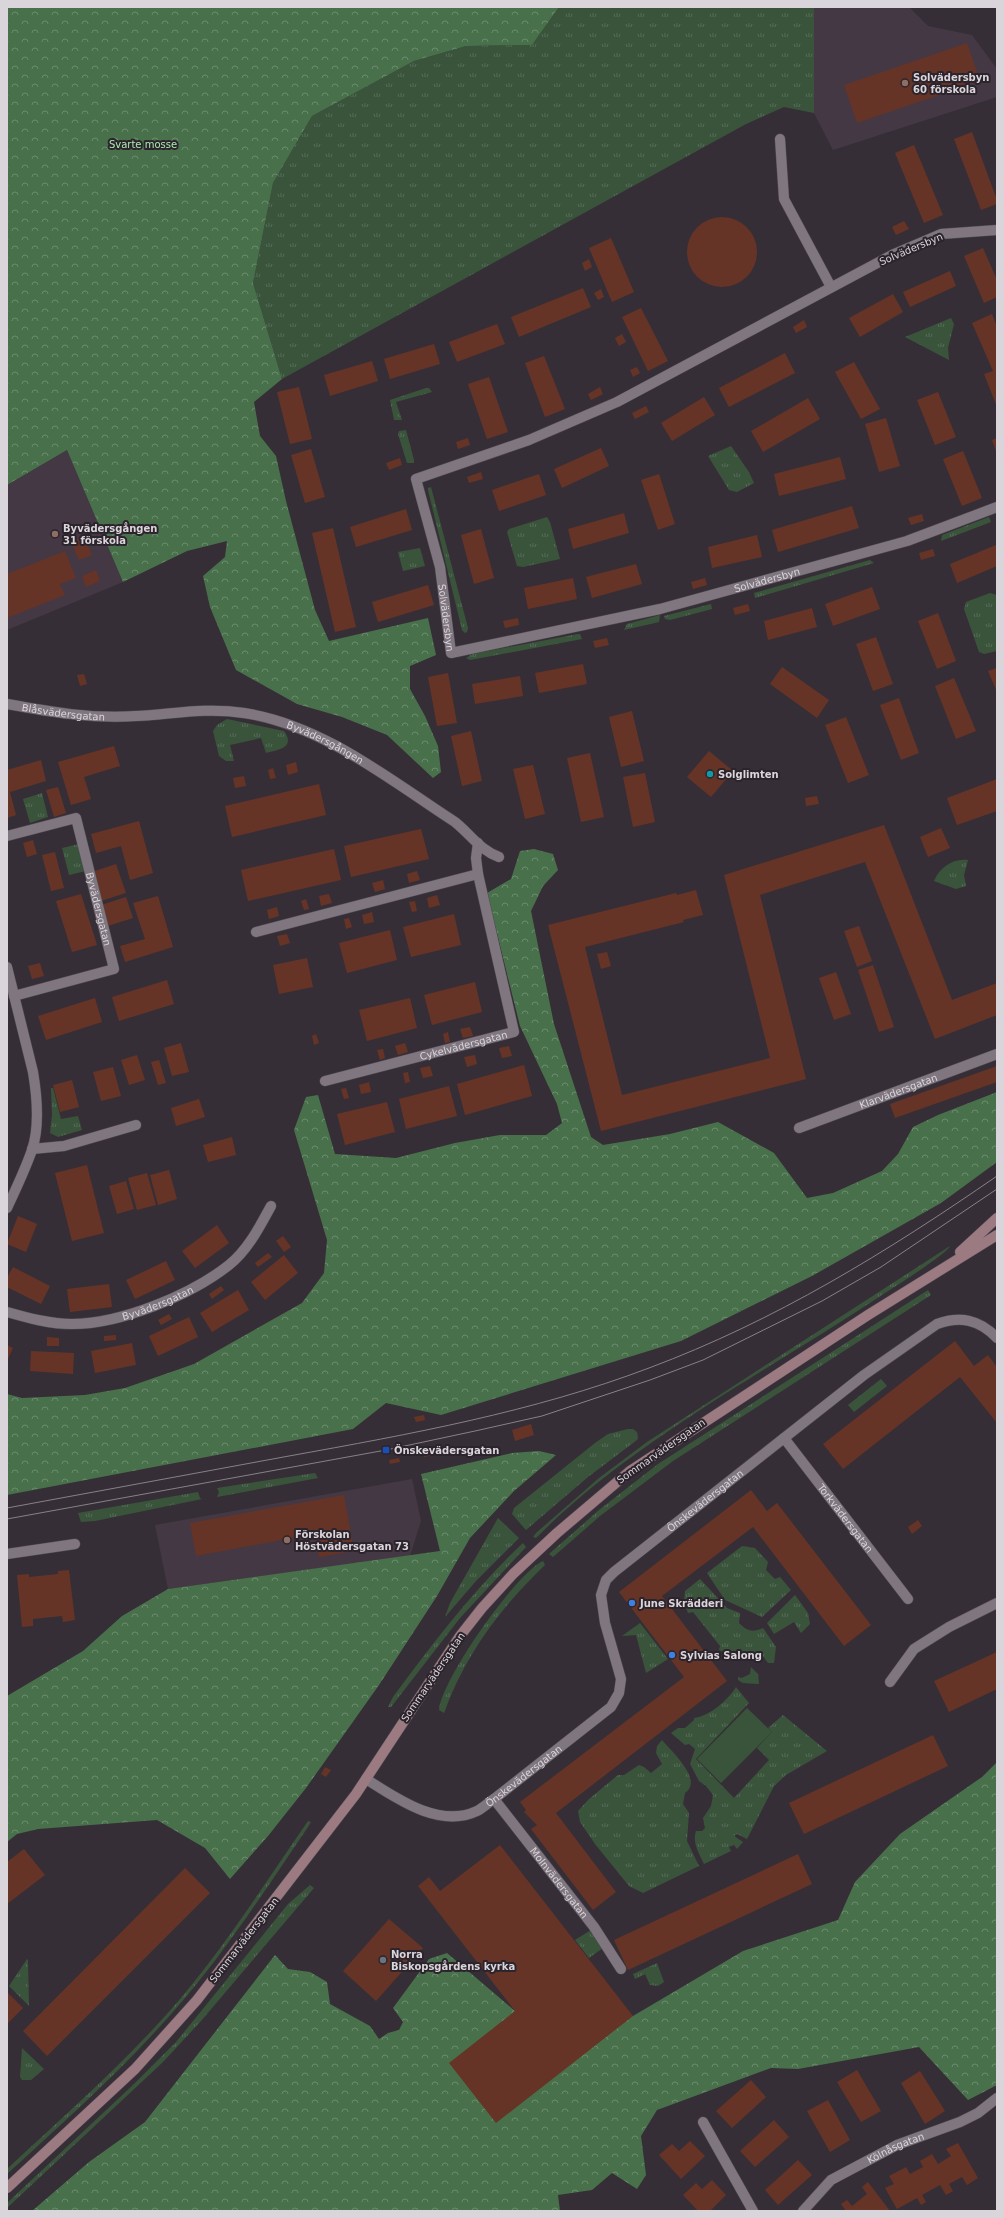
<svg xmlns="http://www.w3.org/2000/svg" width="1004" height="2218" viewBox="0 0 1004 2218" font-family="'DejaVu Sans',sans-serif">
	<defs>
		<pattern id="grass-tufts" width="24" height="20" patternUnits="userSpaceOnUse"><rect width="24" height="20" fill="#39543b"/><path d="M3 7l-1-3M5 7V3M7 7l1-3M15 17l-1-3M17 17v-4M19 17l1-3" fill="none" stroke="#556c57"/></pattern>
		<pattern id="forest-crowns" width="20" height="18" patternUnits="userSpaceOnUse"><rect width="20" height="18" fill="#48714b"/><path d="M2 6a3 3 0 1 1 6 0M12 15a3 3 0 1 1 6 0" fill="none" stroke="#6a8b6d"/></pattern>
	</defs>
	<rect width="100%" height="100%" fill="#362e36"/>
	<!-- built -->
	<path fill="#443844" d="M814,7H909L928,26L972,35L997,69V97L833,150L814,113Z
		M67,450L123,582L7,630V485Z
		M412,1479L421,1521L410,1556L168,1589L155,1525Z"/>
	<!-- grass -->
	<path fill="url(#grass-tufts)" d="M559,7H814V113L784,107L746,124L282,379L253,283L273,183L312,116L414,61L466,46L532,45Z
		M951,318L954,324L948,348L949,360L905,337Z
		M426,388H429L432,392L396,402L402,420H394L390,400Z
		M406,430L414,460V463H407L398,434L399,431Z
		M731,446L749,472L754,483L737,492L729,490L708,456Z
		M431,487L468,628L467,632L465,633L462,630L428,490V488Z
		M547,517L550,522L560,559L523,567L517,566L507,532L509,529Z
		M989,517L991,522L941,541L942,535Z
		M420,548L425,566L403,571L398,552Z
		M870,560L874,563L755,598L754,593Z
		M990,593L997,595V651L984,654L979,652L964,609L966,602Z
		M711,604L712,609L670,620L665,619L664,616Z
		M660,615L659,622L624,630L627,624Z
		M578,634H580L582,639L470,660L466,658L472,654Z
		M227,719L284,731C296,748 278,750 266,753L261,738L230,745L234,761H226L219,756L213,731L217,725Z
		M42,793L48,817L30,823L23,799Z
		M79,844L86,871L69,875L62,848Z
		M968,860L964,875L966,886L956,889L934,881C940,867 953,858 968,860Z
		M51,1088H53L61,1119L78,1116L82,1130L58,1137L50,1133L52,1115Z
		M950,1246C948,1253 893,1288 882,1295C768,1371 633,1440 536,1538L533,1537L536,1533L599,1478L647,1442Z
		M928,1290L931,1295L673,1461L600,1516L553,1557L549,1554L599,1510L658,1464Z
		M881,1379L887,1386L854,1412L848,1405Z
		M628,1429H633L637,1432L638,1438L637,1440L588,1477L526,1530L512,1514L514,1508L595,1443L608,1434Z
		M315,1473L318,1478L217,1497L219,1492L217,1488Z
		M198,1492L200,1498L202,1499L95,1521L81,1522L78,1513Z
		M498,1518L519,1538L476,1581L445,1617L450,1603Z
		M523,1543L526,1547L460,1618L391,1707H388L393,1697C433,1643 474,1589 523,1543Z
		M742,1546L755,1548L768,1562L766,1570L775,1579L780,1577L791,1590L762,1617L725,1600L707,1573Z
		M543,1561L545,1565C501,1607 465,1655 444,1713L439,1710C441,1680 516,1573 543,1561Z
		M700,1579L727,1608L740,1613L739,1623C747,1631 752,1633 763,1628L776,1647L774,1663H768L760,1652L747,1659C741,1652 735,1648 727,1653L719,1650L720,1646L693,1612L688,1613L684,1602L685,1591Z
		M795,1595L808,1613L810,1624L801,1633L794,1622L774,1634L767,1623Z
		M640,1623L668,1659L646,1673L636,1635L622,1636Z
		M751,1667L758,1674L759,1684L743,1683L738,1680V1677L742,1678L750,1674Z
		M736,1687L749,1703L696,1759L734,1798L769,1760L757,1748L772,1732L768,1728L783,1715L827,1751L786,1775L774,1786L747,1839L737,1834L734,1836L743,1842L737,1849L734,1845L729,1847L731,1851L704,1864C699,1853 692,1843 696,1831H702L705,1828L703,1818L711,1806L713,1795L706,1786L699,1781L690,1764L695,1749L689,1744L685,1745L671,1733L678,1728H685L694,1720V1718C710,1716 728,1700 736,1687Z
		M662,1740C671,1751 704,1780 685,1793L683,1804L689,1813L687,1841L699,1866L643,1893L629,1886L595,1844L580,1822L578,1811L589,1799L618,1775H624L639,1765L644,1767L651,1773L662,1764L656,1753L657,1746Z
		M308,1821L311,1822L308,1827C265,1890 223,1956 172,2013C121,2071 64,2122 7,2174V2169C67,2113 128,2060 181,1998C228,1942 267,1880 308,1821Z
		M310,1885L314,1888L201,2021L163,2062L7,2208V2203L134,2084L176,2042L288,1904Z
		M591,1930L603,1948L589,1958L575,1940Z
		M27,1959L28,1960L29,2006L9,1986Z
		M657,1963L664,1982L658,1986L650,1985L645,1974L635,1979L633,1974Z
		M22,2048L44,2069L31,2080H22L20,2077Z"/>
	<!-- forest -->
	<path fill="url(#forest-crowns)" d="M7,7H559L532,45L466,46L414,61L312,116L273,183L253,283L282,379L254,402L260,436L276,456L286,501L315,610L329,641L428,618L436,655L410,666V689L425,716L438,746L441,772L433,778L387,735L342,717L297,704L236,670L210,607L203,576L225,557L227,541L187,551L123,582L67,450L7,485Z
		M534,849L553,854L558,870L543,886L531,911L554,1024L591,1137L603,1145L670,1134L718,1122L774,1153L807,1198L833,1193L882,1171L898,1154L913,1127L938,1115L997,1092V1162L941,1203L812,1276L681,1341L441,1415L386,1403L353,1429L7,1495V1394L22,1398L85,1395L125,1388L194,1364L302,1303L324,1273L327,1240L294,1130L306,1097L318,1095L335,1154L396,1158L455,1143L500,1135H546L562,1123L557,1104L520,1026L487,893L511,879L520,851Z
		M539,1451L556,1455L514,1491L470,1538L437,1596L379,1685L306,1788L268,1836L230,1879L205,1848L157,1820L38,1829L17,1834L7,1842V1696L83,1651L122,1616L168,1589L440,1551L421,1474L512,1453Z
		M997,1762V2085L968,2100L919,2047L798,2069L771,2068L657,2110L641,2136L646,2175L637,2189L612,2173L592,2190L558,2195L560,2211H32L89,2162L145,2122L275,1955L288,1969L310,1972L327,1982L330,2004L370,2026L379,2039L388,2033L399,2030L403,2022L393,2008L429,1959L447,1953L515,2011L633,2016L743,1951L838,1920L855,1882L900,1834L982,1777Z"/>
	<!-- pitch -->
	<path fill="#39543b" d="M747,1708L772,1732L721,1783L697,1759Z"/>
	<!-- building -->
	<path fill="#663426" d="M967,43L980,81L857,123L844,85Z
		M972,132L997,200V204L981,210L954,139Z
		M914,145L943,215L924,223L895,153Z
		M687 252a35 35 0 1 1 70 0a35 35 0 1 1-70 0Z
		M904,221L909,229L896,235L892,227Z
		M611,238L634,292L612,302L589,248Z
		M983,248L997,280V297L984,303L964,256Z
		M589,259L592,267L585,271L582,263Z
		M950,271L956,286L910,307L903,292Z
		M583,288L591,307L519,337L511,317Z
		M601,289L604,297L598,300L594,293Z
		M893,294L903,312L860,337L849,318Z
		M641,308L668,361L648,371L622,317Z
		M992,314L997,327V407L984,374L993,371L972,323Z
		M804,320L807,327L796,333L793,327Z
		M497,324L505,344L457,362L449,342Z
		M622,334L626,342L619,346L615,338Z
		M434,344L440,364L390,379L384,359Z
		M785,353L795,373L729,407L719,388Z
		M544,356L565,409L545,417L525,363Z
		M372,361L378,381L330,396L324,375Z
		M854,362L880,409L861,419L835,372Z
		M637,367L640,373L633,377L630,370Z
		M489,377L508,432L487,439L468,384Z
		M299,387L312,439L290,444L277,392Z
		M600,387L603,394L591,400L588,394Z
		M938,392L956,437L935,445L917,400Z
		M704,397L715,415L672,441L661,423Z
		M808,398L820,419L763,452L751,431Z
		M646,406L649,412L635,419L632,413Z
		M886,418L900,466L879,472L865,424Z
		M468,438L470,445L458,449L456,442Z
		M997,438V454L992,440Z
		M601,448L609,466L562,488L554,469Z
		M311,449L325,497L305,503L291,455Z
		M963,451L982,498L962,506L943,459Z
		M840,457L846,479L779,496L774,474Z
		M400,458L402,465L389,470L386,463Z
		M481,472L483,479L469,483L467,477Z
		M539,474L546,495L499,511L492,490Z
		M659,474L675,524L658,530L641,480Z
		M852,506L859,528L778,552L772,530Z
		M406,509L412,530L356,547L350,527Z
		M624,513L629,533L573,549L568,529Z
		M922,514L924,521L911,525L908,518Z
		M333,528L356,627L335,632L312,533Z
		M481,529L494,578L474,584L461,535Z
		M757,535L762,557L712,568L708,547Z
		M84,536L92,555L79,560L71,542Z
		M996,545L997,566L957,583L950,564Z
		M933,549L935,556L921,560L919,553Z
		M65,551L76,578L60,584L65,595L7,618V574Z
		M636,564L642,584L592,598L586,577Z
		M96,570L100,581L86,587L82,576Z
		M573,578L577,599L528,609L524,588Z
		M705,578L707,585L693,589L691,582Z
		M428,585L434,605L378,622L372,602Z
		M872,587L880,609L833,626L825,604Z
		M748,604L750,611L735,615L733,608Z
		M812,608L817,627L768,640L764,621Z
		M938,613L956,661L937,669L918,621Z
		M518,618L519,625L505,628L503,621Z
		M876,637L893,684L873,691L856,644Z
		M607,638L609,645L595,648L593,641Z
		M583,664L587,684L539,693L535,673Z
		M782,667L829,700L817,718L770,684Z
		M997,668V692L988,671Z
		M448,673L457,723L437,726L428,677Z
		M84,674L87,684L80,686L77,675Z
		M520,676L523,696L475,704L472,684Z
		M954,678L976,731L956,739L935,686Z
		M899,698L919,753L901,760L880,705Z
		M632,711L644,761L621,767L609,717Z
		M846,717L869,775L848,783L825,725Z
		M471,731L482,781L462,786L451,736Z
		M114,746L120,766L84,777L91,799L71,805L58,762Z
		M709,751L733,771L711,797L687,777Z
		M590,753L604,817L581,822L567,758Z
		M41,760L46,781L10,792L16,815L7,818V770Z
		M296,762L298,772L288,775L286,765Z
		M533,765L545,814L525,819L513,769Z
		M273,768L276,778L270,779L268,770Z
		M645,773L655,822L633,827L623,777Z
		M244,776L246,786L235,788L233,778Z
		M997,779V811L957,825L947,798Z
		M319,784L326,815L232,837L225,806Z
		M58,787L66,813L54,817L46,790Z
		M817,796L819,804L806,806L805,798Z
		M139,821L153,873L130,880L121,846L96,853L91,834Z
		M884,825L952,1000L997,983V1015L935,1039L865,862L760,895L806,1079L601,1131L548,925L676,893L677,895L696,890L703,915L683,920L684,922L585,947L622,1095L770,1058L724,875Z
		M941,828L950,848L928,857L920,837Z
		M421,829L429,859L351,877L344,846Z
		M33,840L37,854L27,857L23,843Z
		M334,849L341,880L248,901L241,870Z
		M55,852L64,888L51,891L42,855Z
		M116,864L126,893L101,901L92,872Z
		M417,871L420,880L409,883L407,874Z
		M383,880L385,889L375,892L372,883Z
		M81,894L97,945L72,952L56,901Z
		M329,894L332,903L321,906L319,896Z
		M437,895L440,905L429,908L427,898Z
		M158,896L173,947L125,962L120,946L145,939L133,903Z
		M126,897L133,918L108,926L101,905Z
		M306,899L309,909L304,910L301,901Z
		M415,901L417,911L412,912L409,902Z
		M277,907L279,916L269,919L267,910Z
		M372,912L374,922L364,924L362,915Z
		M454,914L461,945L411,957L403,927Z
		M349,918L352,927L346,929L344,919Z
		M859,926L872,961L857,967L844,931Z
		M390,930L397,960L347,973L339,943Z
		M287,934L290,943L280,946L277,936Z
		M607,952L611,966L601,969L597,954Z
		M307,958L313,987L279,994L273,965Z
		M40,963L44,976L32,979L28,966Z
		M873,965L894,1027L879,1032L858,970Z
		M836,972L851,1014L834,1020L819,978Z
		M167,980L174,1004L119,1021L112,997Z
		M475,982L482,1012L432,1025L424,995Z
		M95,998L102,1022L46,1040L38,1016Z
		M410,998L417,1028L367,1041L359,1010Z
		M470,1027L473,1036L463,1038L460,1029Z
		M448,1032L450,1042L445,1043L443,1034Z
		M316,1034L319,1043L314,1045L312,1036Z
		M181,1043L189,1072L172,1076L164,1048Z
		M405,1043L408,1052L398,1055L395,1046Z
		M509,1046L512,1056L502,1058L499,1048Z
		M383,1049L385,1058L380,1060L377,1050Z
		M137,1055L145,1080L129,1085L121,1060Z
		M475,1055L477,1064L467,1067L464,1057Z
		M159,1060L166,1083L158,1085L151,1062Z
		M524,1065L532,1096L465,1115L457,1084Z
		M430,1066L433,1076L423,1078L420,1068Z
		M997,1066V1082L895,1118L890,1104Z
		M113,1067L121,1096L101,1101L93,1072Z
		M408,1072L410,1082L405,1083L403,1073Z
		M72,1080L79,1107L60,1112L53,1085Z
		M369,1082L371,1092L361,1094L359,1085Z
		M449,1086L457,1116L406,1129L399,1099Z
		M346,1088L349,1098L344,1099L341,1089Z
		M199,1099L205,1117L176,1126L171,1108Z
		M387,1102L395,1132L345,1145L337,1114Z
		M232,1137L236,1155L208,1162L203,1145Z
		M87,1165L104,1233L72,1241L55,1173Z
		M169,1170L177,1199L158,1205L150,1175Z
		M147,1173L156,1205L137,1210L128,1178Z
		M126,1181L134,1209L117,1214L109,1186Z
		M18,1216L37,1224L26,1252L7,1244Z
		M217,1225L229,1243L195,1268L182,1251Z
		M283,1236L291,1247L284,1252L276,1241Z
		M268,1253L272,1257L258,1267L255,1263Z
		M284,1255L298,1273L265,1300L251,1282Z
		M166,1261L175,1280L135,1299L126,1280Z
		M13,1267L50,1286L41,1304L7,1287V1278Z
		M109,1284L112,1307L70,1312L67,1289Z
		M221,1286L224,1290L212,1299L209,1294Z
		M238,1290L249,1310L212,1332L200,1313Z
		M169,1314L172,1319L161,1325L158,1320Z
		M189,1317L198,1337L158,1356L149,1336Z
		M116,1335V1340L104,1341V1336Z
		M47,1337L59,1338V1346H47Z
		M955,1341L974,1366L988,1355L997,1367V1423L960,1377L843,1469L823,1444Z
		M132,1343L136,1365L95,1373L91,1351Z
		M7,1345L13,1348L7,1361Z
		M31,1351L74,1353L73,1374L30,1371Z
		M424,1415L425,1420L416,1422L414,1417Z
		M531,1424L534,1435L515,1441L512,1430Z
		M433,1450L435,1455L424,1457L422,1452Z
		M399,1458L400,1462L390,1464L389,1460Z
		M751,1490L767,1511L777,1503L871,1625L844,1646L753,1527L662,1596L727,1681L556,1813L616,1892L593,1910L531,1829L537,1825L524,1812L526,1810L520,1802L684,1677L619,1592Z
		M344,1495L354,1551L319,1557L314,1534L196,1556L190,1523Z
		M918,1520L922,1526L912,1534L908,1527Z
		M69,1570L75,1620L63,1622L62,1616L33,1619V1626L22,1627L17,1575L29,1574V1577L58,1574V1571Z
		M997,1652V1689L949,1712L934,1681Z
		M933,1735L948,1766L804,1834L789,1803Z
		M325,1767L331,1770L326,1777L321,1774Z
		M500,1845L633,2016L496,2123L449,2063L515,2011L418,1886L429,1877L440,1891Z
		M24,1849L45,1875L7,1904V1862Z
		M798,1854L812,1884L628,1970L614,1940Z
		M185,1868L210,1893L47,2056L23,2031Z
		M389,1919L423,1948L376,2001L343,1971Z
		M7,1992L23,2008L7,2024Z
		M857,2070L881,2111L861,2122L837,2082Z
		M920,2071L945,2111L925,2124L901,2083Z
		M751,2080L766,2097L732,2128L716,2111Z
		M828,2100L850,2140L830,2152L807,2111Z
		M774,2120L789,2137L755,2167L740,2151Z
		M690,2141L705,2156L681,2179L659,2155L672,2144L679,2151Z
		M958,2143L978,2178L967,2185L962,2177L949,2184L953,2191L946,2195L940,2185L922,2195L926,2202L921,2205L917,2198L897,2209L885,2188L894,2184L889,2176L906,2167L910,2174L923,2167L920,2161L932,2154L938,2164L951,2156L946,2149Z
		M798,2160L812,2175L778,2205L765,2190Z
		M712,2180L726,2195L710,2211H698L683,2195L696,2183L702,2189Z
		M868,2182L890,2211H846L841,2204L847,2200L852,2206L867,2194L862,2187Z"/>
	<g fill="none" stroke-linecap="round" stroke-linejoin="round">
		<defs>
			<g id="street">
				<path d="M780,139L784,199L831,287"/>
				<path id="s1" d="M997,230L941,234L894,254L617,402L529,440L416,479L440,567L451,653L660,609L907,541L997,507"/>
				<path id="s2" d="M7,704C51,712 91,719 136,716C174,714 206,707 244,713C323,725 390,780 455,822C471,835 480,850 499,857"/>
				<path id="s3" d="M7,836L76,818L114,969L14,996"/>
				<path d="M256,932L478,874"/>
				<path d="M7,967L33,1072C37,1096 40,1126 32,1150C25,1170 16,1189 7,1208"/>
				<path id="s4" d="M325,1081L514,1032L478,874L476,858L478,843"/>
				<path id="s5" d="M799,1128L997,1054"/>
				<path d="M32,1149L64,1146L136,1125"/>
				<path id="s6" d="M7,1312C28,1318 50,1324 72,1324C121,1324 191,1295 229,1265C248,1250 260,1226 271,1206"/>
				<path id="s7" d="M784,1438L908,1599"/>
				<path d="M7,1554L75,1544"/>
				<path d="M890,1682L914,1649L949,1627L997,1603"/>
				<path id="s8" d="M366,1779C396,1798 439,1829 477,1811C483,1808 489,1802 494,1799L611,1707L619,1693L621,1679L605,1623L601,1595L606,1580L614,1572L864,1375L937,1324C960,1316 979,1319 997,1338"/>
				<path id="s9" d="M494,1799L594,1927L621,1969"/>
				<path d="M703,2122L753,2211"/>
				<path id="s10" d="M803,2211L831,2180L897,2145L960,2122L978,2113L997,2098"/>
			</g>
			<path id="secondary" d="M960,1252L997,1218
				M7,2188L135,2069L197,2000L356,1794L460,1636L482,1608L513,1574L557,1533L630,1471L868,1315L997,1235"/>
		</defs>
		<!-- street casing -->
		<use href="#street" stroke="#524b52" stroke-width="11"/>
		<!-- secondary casing -->
		<use href="#secondary" stroke="#524b52" stroke-width="11"/>
		<!-- street -->
		<use href="#street" stroke="#7f767f" stroke-width="10"/>
		<!-- secondary -->
		<use href="#secondary" stroke="#9c7a81" stroke-width="10"/>
		<!-- tram -->
		<path stroke="#878187" stroke-width="1" d="M7,1508C101,1491 195,1473 289,1456C411,1434 533,1412 649,1368C775,1321 887,1252 997,1176
			M7,1519L386,1450L475,1431L542,1416L650,1380L703,1360L822,1301L881,1267L997,1189"/>
	</g>
	<!-- markers -->
	<g fill="#8d6e63" stroke="#2c242c" stroke-width="1.5">
		<circle cx="905" cy="83" r="4"/>
		<circle cx="55" cy="534" r="4"/>
		<circle cx="287" cy="1540" r="4"/>
	</g>
	<circle fill="#0f9aa8" stroke="#2c242c" stroke-width="1.5" cx="710" cy="774" r="4"/>
	<rect fill="#1a4fb4" stroke="#2c242c" stroke-width="1.5" x="382" y="1446" width="8" height="8" rx="2"/>
	<g fill="#3f7fe0" stroke="#2c242c" stroke-width="1.5">
		<circle cx="632" cy="1603" r="4"/>
		<circle cx="672" cy="1655" r="4"/>
	</g>
	<circle fill="#6b7280" stroke="#2c242c" stroke-width="1.5" cx="383" cy="1960" r="4"/>
	<g text-anchor="middle" dominant-baseline="central" stroke-width="4" stroke-linejoin="round" paint-order="stroke">
		<!-- poi labels -->
		<g font-size="10" font-weight="bold" fill="#dad5da" stroke="#2c242c" text-anchor="start">
			<text x="913" y="77">Solvädersbyn<tspan x="913" dy="12">60 förskola</tspan></text>
			<text x="63" y="528">Byvädersgången<tspan x="63" dy="12">31 förskola</tspan></text>
			<text x="718" y="774">Solglimten</text>
			<text x="394" y="1450">Önskevädersgatan</text>
			<text x="295" y="1534">Förskolan<tspan x="295" dy="12">Höstvädersgatan 73</tspan></text>
			<text x="640" y="1603">June Skrädderi</text>
			<text x="680" y="1655">Sylvias Salong</text>
			<text x="391" y="1954">Norra<tspan x="391" dy="12">Biskopsgårdens kyrka</tspan></text>
		</g>
		<!-- park labels -->
		<g font-size="10" fill="#abecb0" stroke="#2c242c">
			<text x="143" y="144">Svarte mosse</text>
		</g>
		<!-- street labels -->
		<g font-size="10" fill="#dad5da" stroke="#2c242c">
			<text transform="translate(911 249) rotate(-23)">Solvädersbyn</text>
			<text stroke="none"><textPath href="#s1" startOffset="1139">Solvädersbyn</textPath></text>
			<text stroke="none"><textPath href="#s1" startOffset="779">Solvädersbyn</textPath></text>
			<text stroke="none"><textPath href="#s2" startOffset="57">Blåsvädersgatan</textPath></text>
			<text stroke="none"><textPath href="#s2" startOffset="325">Byvädersgången</textPath></text>
			<text stroke="none"><textPath href="#s3" startOffset="165">Byvädersgatan</textPath></text>
			<text stroke="none"><textPath href="#s4" startOffset="143">Cykelvädersgatan</textPath></text>
			<text stroke="none"><textPath href="#s5" startOffset="106">Klarvädersgatan</textPath></text>
			<text stroke="none"><textPath href="#s6" startOffset="155">Byvädersgatan</textPath></text>
			<text transform="translate(661 1451) rotate(-35)">Sommarvädersgatan</text>
			<text stroke="none"><textPath href="#s8" startOffset="550">Önskevädersgatan</textPath></text>
			<text stroke="none"><textPath href="#s7" startOffset="101">Torkvädersgatan</textPath></text>
			<text transform="translate(433 1677) rotate(-56)">Sommarvädersgatan</text>
			<text stroke="none"><textPath href="#s8" startOffset="179">Önskevädersgatan</textPath></text>
			<text stroke="none"><textPath href="#s9" startOffset="106">Molnvädersgatan</textPath></text>
			<text transform="translate(244 1940) rotate(-52)">Sommarvädersgatan</text>
			<text stroke="none"><textPath href="#s10" startOffset="114">Kölnåsgatan</textPath></text>
		</g>
	</g>
	<!-- border -->
	<rect width="1004" height="2218" fill="none" stroke="#dad5da" stroke-width="16"/>
</svg>
